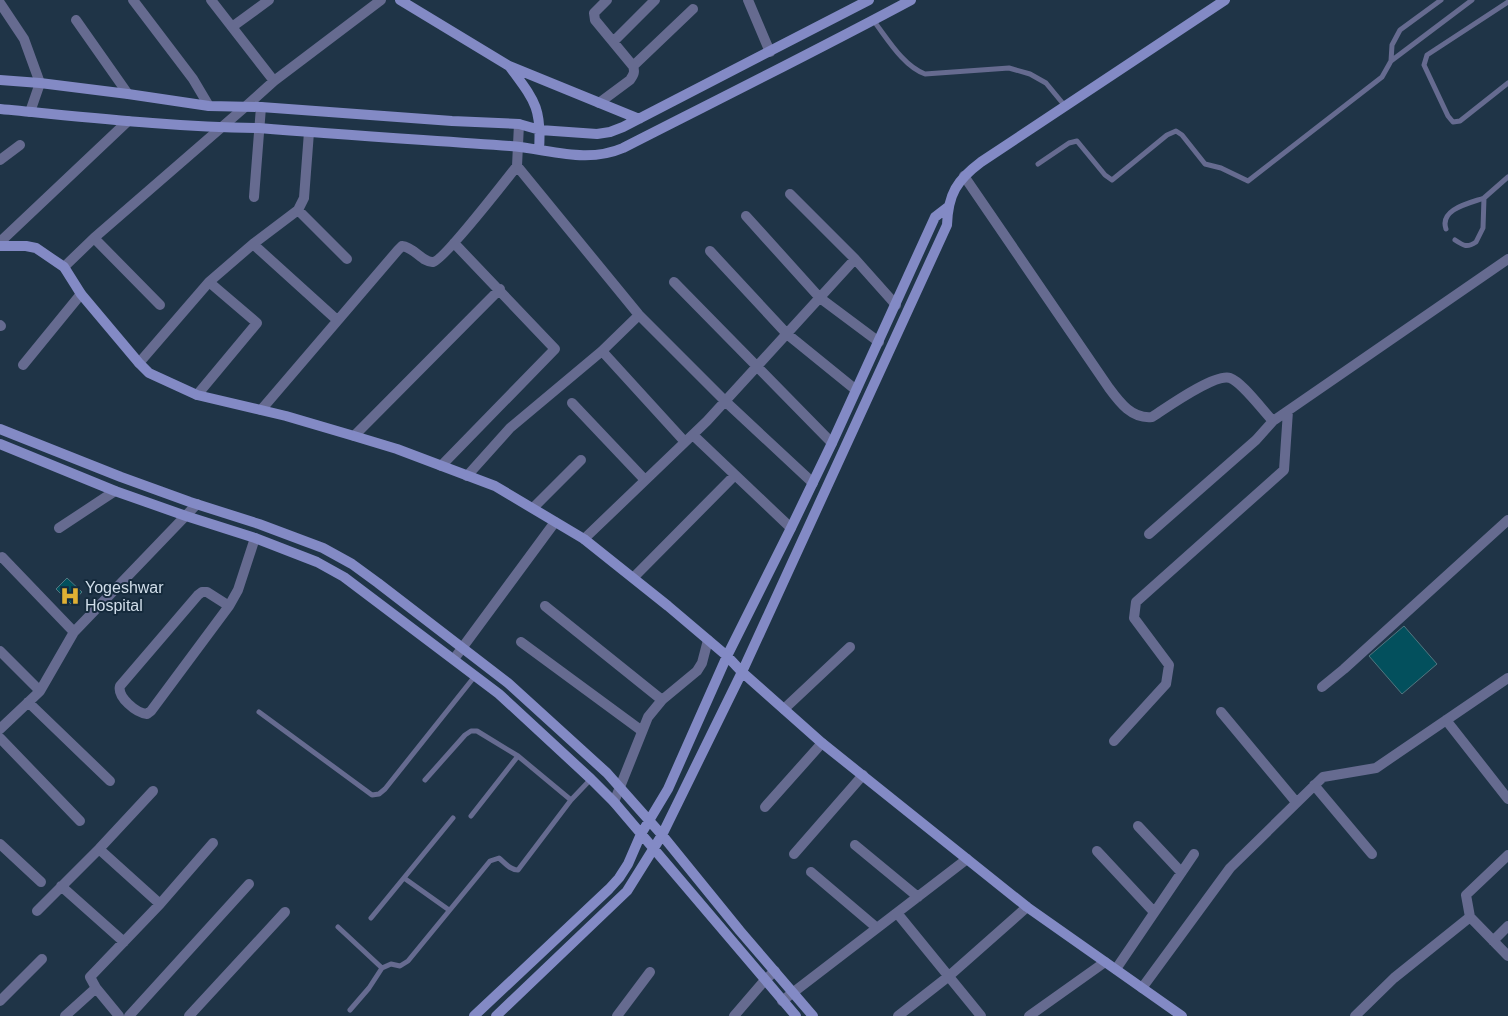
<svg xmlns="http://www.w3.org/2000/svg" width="1508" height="1016" viewBox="0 0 1508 1016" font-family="Helvetica,sans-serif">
	<rect width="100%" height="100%" fill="#1f3447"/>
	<!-- building -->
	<path fill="#03505d" stroke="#527780" d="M67,578L82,592L71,604L56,589Z
		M1404,626L1437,664L1402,694L1369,656Z"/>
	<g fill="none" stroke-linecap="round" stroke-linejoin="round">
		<!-- lane -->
		<path stroke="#666b90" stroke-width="5" d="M1508,2L1427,55L1424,65L1448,116L1453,122L1460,121L1508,83
			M873,20C887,38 903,66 925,74L1009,68L1030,74L1046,83L1065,106
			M1391,61L1392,45L1400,30L1441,0
			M1038,164L1069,143L1077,141L1105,175L1112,180L1167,135L1176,131L1182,135L1205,164L1221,168L1248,181L1382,77L1391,61L1472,0
			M1446,229C1439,209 1470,203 1484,198
			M1455,240C1464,246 1467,248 1476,242L1483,228L1484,198L1508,177
			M259,712L372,795L379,794L385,789L475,676
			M425,780L465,735L471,731H477L518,756L571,800
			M471,816L518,756
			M404,878L449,910
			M371,918L453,818
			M338,927L382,968
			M350,1010L369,988L382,968L391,964L400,966L408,961L490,861L499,858C505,863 510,870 518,870L571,800L591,779"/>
		<!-- street -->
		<path stroke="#666b90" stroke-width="10" d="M133,0L193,79L209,106
			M211,0L274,81
			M748,0L770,52
			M0,3L24,39L40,83L30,112
			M76,20L128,94
			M232,27L269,0
			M613,42L655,0
			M633,66L693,9
			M599,103L630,80C634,74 635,72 633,66L595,20L594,13L607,0
			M519,124L517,166L639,315L725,401L813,483
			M0,160L20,145
			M964,176L1109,388C1120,403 1132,419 1152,417C1166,408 1215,373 1230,378C1242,382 1263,411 1273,421L1256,440L1149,534
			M790,194L855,259L896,305
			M254,197L261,107
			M298,210L347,259
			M746,216L820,298L879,342
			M94,238L160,305
			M0,242L128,121
			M253,244L337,320
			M710,251L787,334L856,390
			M64,267L94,238L245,107L274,81L381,0
			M209,282L253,244L298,210L304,198L309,132
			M674,282L832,443
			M0,325L1,326
			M602,351L685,442
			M139,363L209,282L257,323L197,395
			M23,365L81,294
			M572,403L645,480
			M261,410L398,250L402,246C414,247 423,263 433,262C443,261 506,180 517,166
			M1273,421L1508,259
			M693,435L791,528
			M354,436L500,289
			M441,466L555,349L454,243
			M467,476L510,428L602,351L639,315
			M533,508L581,460
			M59,528L115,491
			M584,539L707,421L855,259
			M0,558L2,557L74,632
			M634,577L735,475
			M229,606L207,592H202L198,595L120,686C117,697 136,713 147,714L151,711L229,606L238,590L255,538
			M545,606L662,700
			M521,642L642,731
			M0,651L40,691
			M454,659L555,522
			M1322,687L1344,669L1508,520
			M28,702L110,781
			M784,709L850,647
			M1221,712L1296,802
			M1446,720L1508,799
			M0,729L40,691L74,632L197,504
			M0,738L80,821
			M1114,741L1166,684L1169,665L1134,618L1136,602L1284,470L1288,411
			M1314,785L1372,854
			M614,802L648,717L662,700L697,671L702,663L708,640
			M765,807L822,743
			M1138,826L1181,872
			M0,844L41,882
			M855,845L918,897
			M99,849L160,904
			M1097,851L1154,912
			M794,854L863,775
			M811,872L877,928
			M61,886L124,942
			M37,911L99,849L153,791
			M897,913L981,1016
			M1470,917L1508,956
			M1493,941L1508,926
			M1116,969L1194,854
			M96,988L119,1016
			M1142,988L1230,868L1323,777L1376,768L1508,678
			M0,1001L42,959
			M782,1001L967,859
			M65,1016L96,988L90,977L160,904L213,843
			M129,1016L249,884
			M189,1016L285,912
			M617,1016L650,972
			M734,1016L765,980L775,971
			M898,1016L949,976L1027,907
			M1029,1016L1105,962
			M1355,1016L1394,978L1470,917L1466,895L1508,855"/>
		<!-- secondary -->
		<path stroke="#838ac5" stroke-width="10" d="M400,0L509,66L639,119
			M510,67C534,100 542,107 539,150
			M0,80L40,83L128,94L209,106L261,107L452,121L519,124L540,130L597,134L610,132L623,127L869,0
			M0,109C86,117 172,127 259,128C343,135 427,140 510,146C549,149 586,164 623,148C719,99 816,51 911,0
			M0,246H26L36,248L64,267L81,294L139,363L149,373L197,395L286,416L354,436L397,449L495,486L584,539L668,606L727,656L742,672L822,743L1027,907L1182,1016
			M0,429L121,477L190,502L259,524L323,548L352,564L378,583L508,683L607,773L662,835L740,931L813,1016
			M0,444L115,491L186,516L255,538L317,562L344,577L499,694L591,779L614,802L796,1016
			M474,1016L609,889L619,878L628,864L641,834L668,789L727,656L791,528L832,443L935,217L948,207
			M496,1016L627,891L662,835L742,672L947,225C948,194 957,180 981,162L1225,0"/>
	</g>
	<!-- icons -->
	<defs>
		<symbol id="hospital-bare" viewBox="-9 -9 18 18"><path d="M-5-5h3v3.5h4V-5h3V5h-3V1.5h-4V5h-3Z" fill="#dfb034" stroke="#152a3c" stroke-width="2.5" paint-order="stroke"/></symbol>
	</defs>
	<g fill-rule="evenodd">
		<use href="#hospital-bare" x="56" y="582" width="28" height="28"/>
	</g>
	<g text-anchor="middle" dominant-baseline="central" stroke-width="4" stroke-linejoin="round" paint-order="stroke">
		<!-- poi labels -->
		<g font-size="16" fill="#d1deea" stroke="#152a3c" text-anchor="start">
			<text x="85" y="587">Yogeshwar<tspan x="85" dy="18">Hospital</tspan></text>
		</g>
	</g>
</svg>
